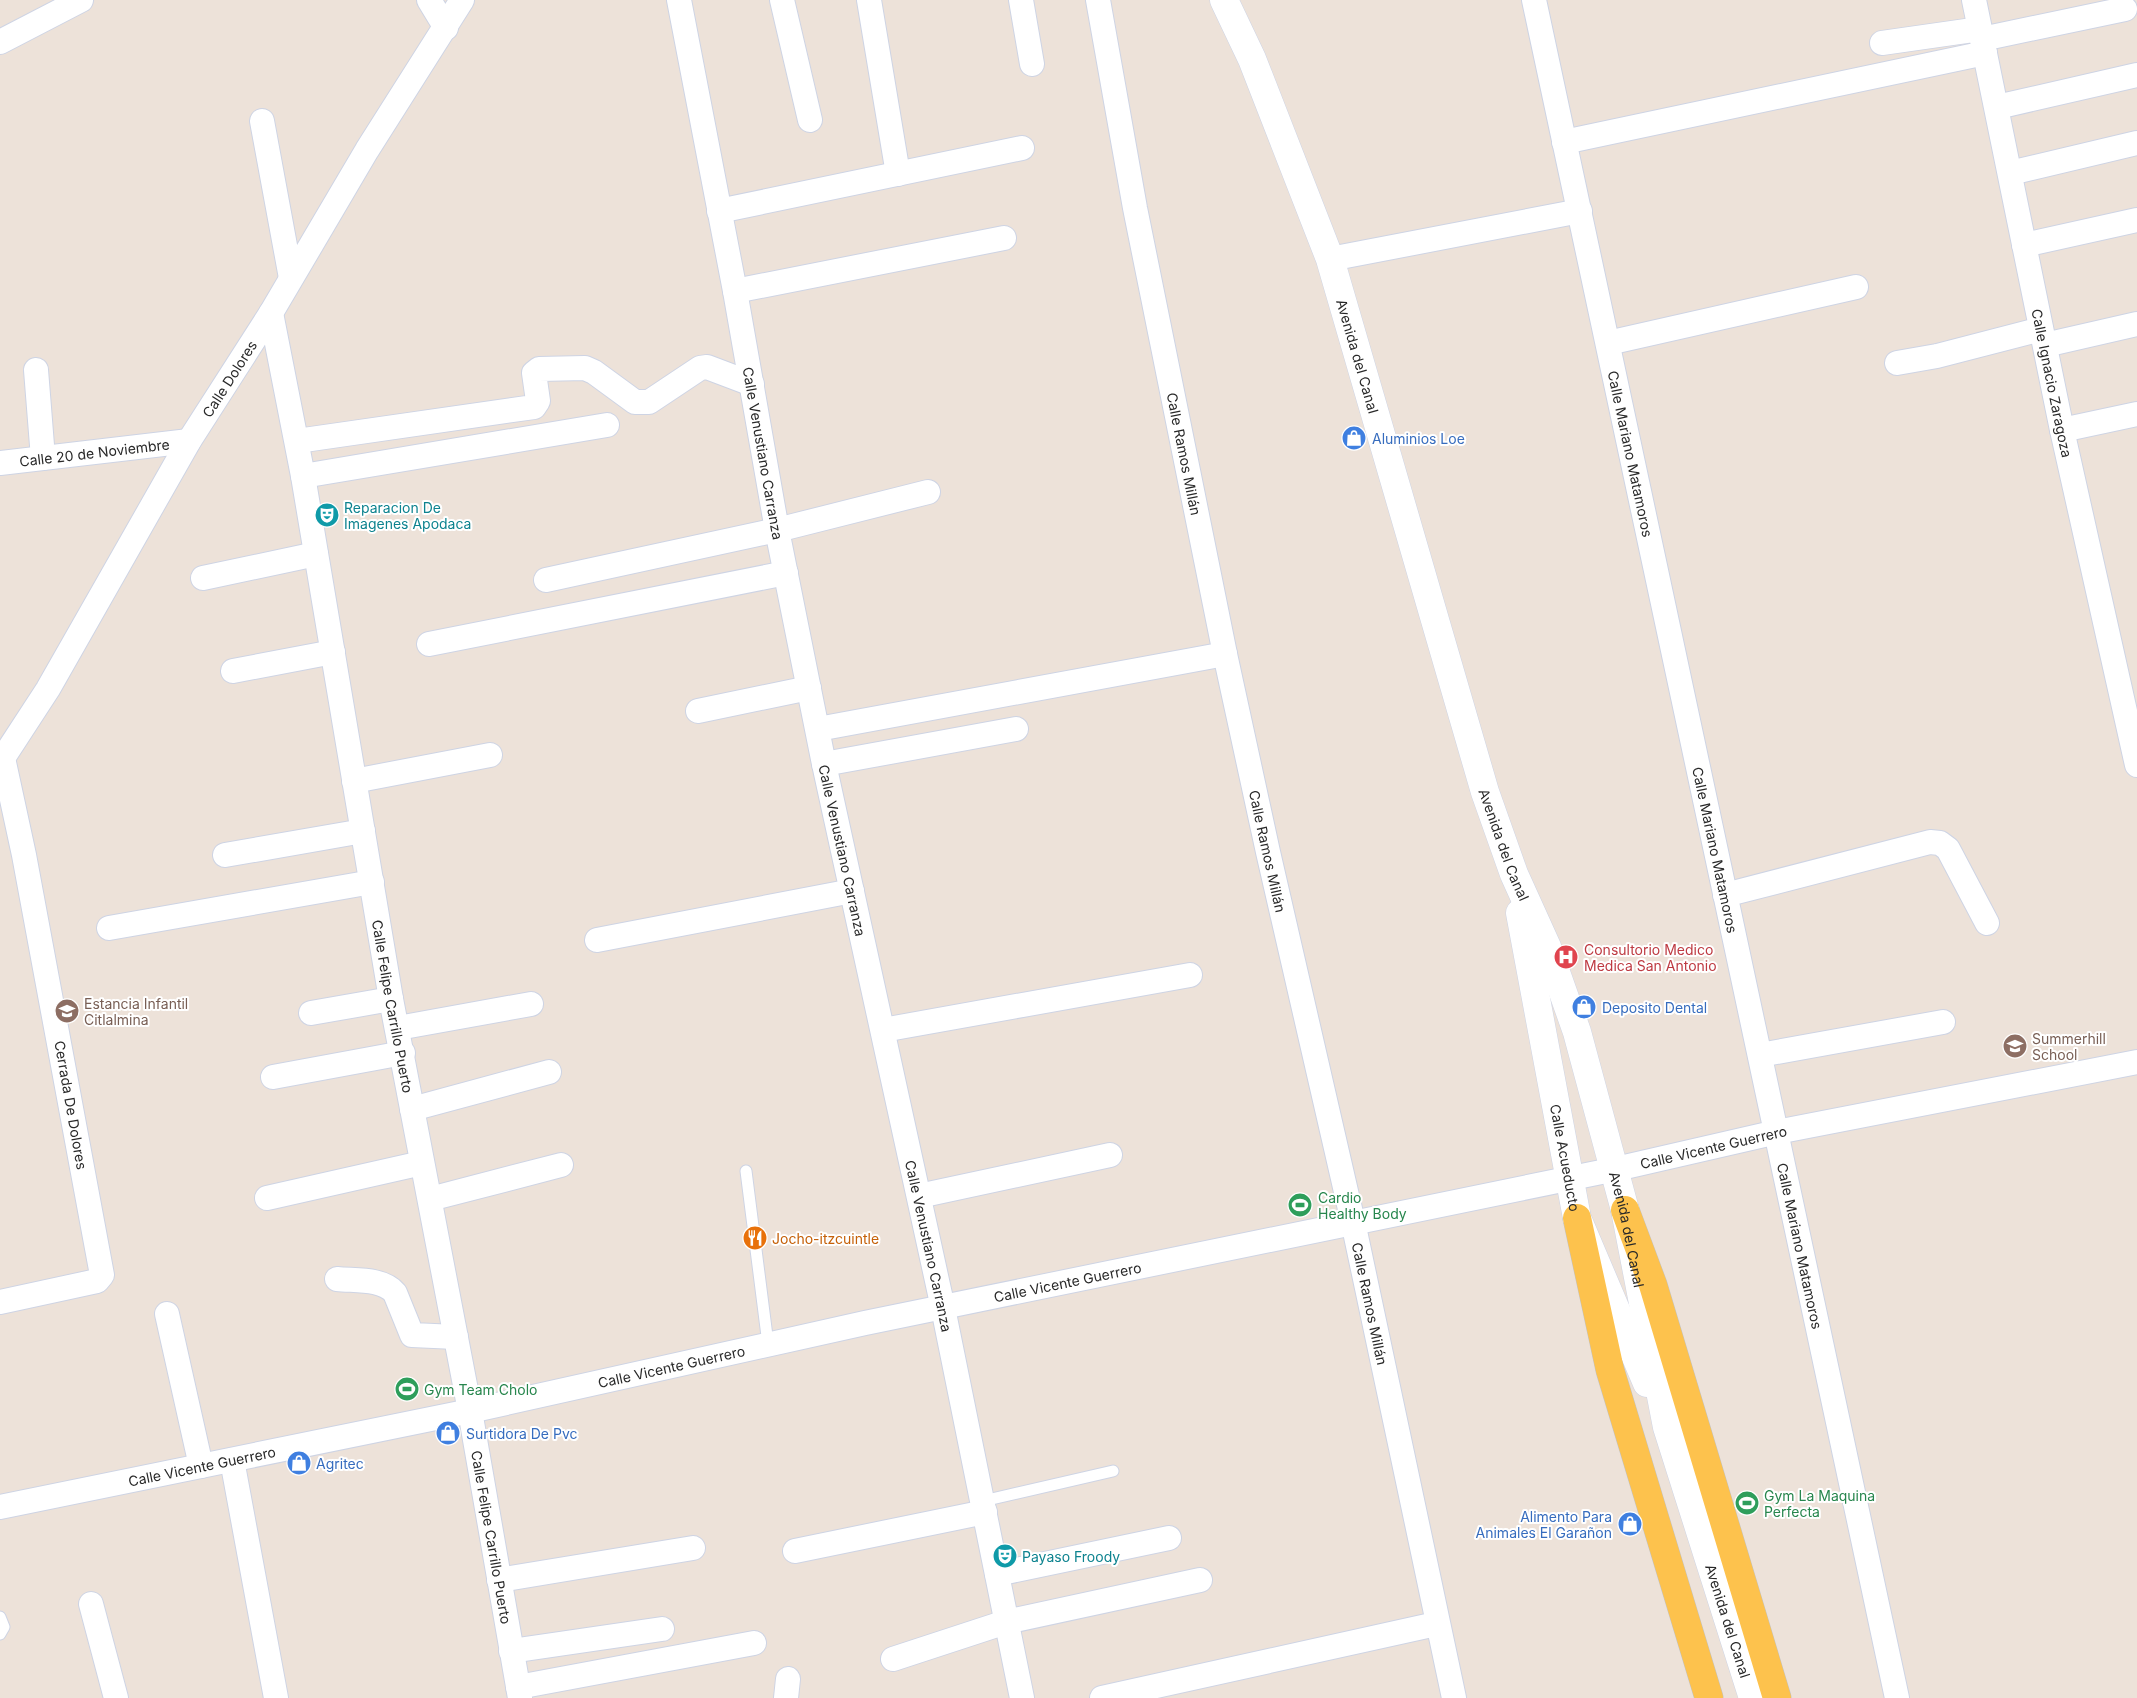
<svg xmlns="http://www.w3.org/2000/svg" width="2137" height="1698" viewBox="0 0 2137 1698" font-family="Inter,sans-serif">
	<rect width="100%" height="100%" fill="#ede2d9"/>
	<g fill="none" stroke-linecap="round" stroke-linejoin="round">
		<defs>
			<path id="service" d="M746,1171L768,1344
				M983,1501L1113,1471
				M0,1617L4,1627L0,1634"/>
			<g id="minor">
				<path d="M429,0L446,28"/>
				<path id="s1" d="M679,0L735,291L777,530L824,764L943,1308L1022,1698"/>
				<path d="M782,0L810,120"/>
				<path d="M869,0L898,174"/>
				<path d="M1021,0L1032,64"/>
				<path id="s2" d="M1098,0L1135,208L1225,654L1268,852L1353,1222L1454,1698"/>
				<path id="s3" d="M1534,0L1897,1698"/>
				<path id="s4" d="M1974,0L2062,430L2137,765"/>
				<path d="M1982,39L2125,9"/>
				<path d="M0,42L81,0"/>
				<path d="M1882,43L1980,29"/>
				<path d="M1997,107L2137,75"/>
				<path d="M262,121L291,278"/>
				<path d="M1564,142L1985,53"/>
				<path d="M2010,173L2137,143"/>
				<path d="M719,211L1022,148"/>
				<path d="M2024,245L2137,220"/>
				<path d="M1330,259L1580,211"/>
				<path d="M735,291L1004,238"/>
				<path id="s5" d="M271,313L303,476L391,999L470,1411L520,1698"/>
				<path d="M1608,343L1856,287"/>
				<path d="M2045,345L2137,324"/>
				<path d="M1897,363L1937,356L2041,329"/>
				<path d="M36,370L43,458"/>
				<path d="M2062,430L2137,414"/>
				<path d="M297,441L534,407L538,401L534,373L539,369L585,368L594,372L635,402H649L700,368L707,367L752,384"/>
				<path id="s6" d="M0,463L189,441"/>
				<path d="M303,476L607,425"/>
				<path d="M203,578L316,554"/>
				<path d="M546,580L777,530L928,492"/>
				<path d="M429,644L786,573"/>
				<path d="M233,671L333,652"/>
				<path d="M698,711L809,688"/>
				<path d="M818,729L1225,654"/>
				<path id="s7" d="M0,759L3,758L48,689L189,441L271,313L367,150L462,0"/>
				<path d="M824,764L1016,729"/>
				<path d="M354,781L490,755"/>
				<path d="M225,855L363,831"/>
				<path d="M1725,895L1930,842L1940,843L1948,849L1987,923"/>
				<path d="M109,928L372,882"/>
				<path d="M597,940L852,891"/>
				<path d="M311,1013L391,999"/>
				<path d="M398,1028L531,1004"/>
				<path d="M883,1030L1190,975"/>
				<path d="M1760,1055L1943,1022"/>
				<path d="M273,1077L403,1053"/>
				<path d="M412,1109L549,1072"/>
				<path d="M919,1196L1110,1155"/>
				<path d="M267,1198L422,1163"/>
				<path d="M430,1199L561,1165"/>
				<path d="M337,1279C356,1281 382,1278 395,1293L412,1335L456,1337"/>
				<path d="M0,1302L97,1281L102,1275L24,855L3,758"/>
				<path d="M167,1314L201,1466"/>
				<path d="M232,1460L276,1698"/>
				<path id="s8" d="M0,1507L470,1411L865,1323L1616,1169L1777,1132L2137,1062"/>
				<path d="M795,1551L985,1512"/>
				<path d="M997,1574L1169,1538"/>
				<path d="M499,1580L693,1548"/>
				<path d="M91,1604L116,1698"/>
				<path d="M511,1651L662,1629"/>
				<path d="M893,1659L1006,1622L1200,1580"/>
				<path d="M518,1687L754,1643"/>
				<path d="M786,1698L788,1679"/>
				<path d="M1102,1698L1436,1624"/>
			</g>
			<g id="secondary">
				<path id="s9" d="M1224,0L1252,59L1330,259L1485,792L1514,874L1547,947L1577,1032L1625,1210L1667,1427L1753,1698"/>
				<path id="s10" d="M1520,913L1577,1218L1647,1383"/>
			</g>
			<path id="primary" d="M1625,1210L1653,1285L1777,1698
				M1577,1218L1610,1370L1709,1698"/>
		</defs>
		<!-- service casing -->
		<use href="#service" stroke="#ced4e4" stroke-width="13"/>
		<!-- minor casing -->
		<use href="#minor" stroke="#ced4e4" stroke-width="26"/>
		<!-- secondary casing -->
		<use href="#secondary" stroke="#ced4e4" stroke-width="29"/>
		<!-- primary casing -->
		<use href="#primary" stroke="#c3c3c3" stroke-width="29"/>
		<!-- service -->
		<use href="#service" stroke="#fff" stroke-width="11"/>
		<!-- minor -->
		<use href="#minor" stroke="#fff" stroke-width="24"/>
		<!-- secondary -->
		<use href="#secondary" stroke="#fff" stroke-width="28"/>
		<!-- primary -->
		<use href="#primary" stroke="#fdc24d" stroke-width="28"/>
	</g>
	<!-- icons -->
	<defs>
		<symbol id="shop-disc" viewBox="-11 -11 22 22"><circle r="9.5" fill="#3f7fe0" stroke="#fff"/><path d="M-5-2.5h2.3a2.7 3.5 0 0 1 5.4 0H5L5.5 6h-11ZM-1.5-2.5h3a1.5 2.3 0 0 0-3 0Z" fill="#fff"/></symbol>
		<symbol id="theatre-disc" viewBox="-11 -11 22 22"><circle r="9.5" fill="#0f9aa8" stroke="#fff"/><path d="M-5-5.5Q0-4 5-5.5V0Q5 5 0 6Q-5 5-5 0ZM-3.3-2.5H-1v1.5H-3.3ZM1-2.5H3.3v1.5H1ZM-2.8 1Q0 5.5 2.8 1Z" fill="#fff"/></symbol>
		<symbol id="hospital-disc" viewBox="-11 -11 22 22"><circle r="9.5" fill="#e0444e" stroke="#fff"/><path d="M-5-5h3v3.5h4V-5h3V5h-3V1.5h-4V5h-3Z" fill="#fff"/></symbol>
		<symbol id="school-disc" viewBox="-11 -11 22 22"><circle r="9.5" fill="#8d6e63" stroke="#fff"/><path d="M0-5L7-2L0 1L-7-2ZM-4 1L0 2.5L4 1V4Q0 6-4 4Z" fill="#fff"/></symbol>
		<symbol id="stadium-disc" viewBox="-11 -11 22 22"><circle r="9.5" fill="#2e9e5b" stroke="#fff"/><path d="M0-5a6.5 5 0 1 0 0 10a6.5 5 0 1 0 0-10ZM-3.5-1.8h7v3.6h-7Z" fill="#fff"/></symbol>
		<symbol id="restaurant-disc" viewBox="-11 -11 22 22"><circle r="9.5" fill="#e8710a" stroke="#fff"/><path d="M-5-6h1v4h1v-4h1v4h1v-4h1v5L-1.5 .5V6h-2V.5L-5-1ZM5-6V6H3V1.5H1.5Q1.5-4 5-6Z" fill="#fff"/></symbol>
	</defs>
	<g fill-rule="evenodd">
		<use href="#shop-disc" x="1340" y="424" width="28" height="28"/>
		<use href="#theatre-disc" x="313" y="501" width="28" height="28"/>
		<use href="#hospital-disc" x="1552" y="943" width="28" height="28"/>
		<use href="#shop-disc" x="1570" y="993" width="28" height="28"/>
		<use href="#school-disc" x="53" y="997" width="28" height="28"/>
		<use href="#school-disc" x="2001" y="1032" width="28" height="28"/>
		<use href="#stadium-disc" x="1286" y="1191" width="28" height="28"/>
		<use href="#restaurant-disc" x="741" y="1224" width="28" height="28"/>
		<use href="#stadium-disc" x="393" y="1375" width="28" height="28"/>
		<use href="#shop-disc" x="434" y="1419" width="28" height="28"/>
		<use href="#shop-disc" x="285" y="1449" width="28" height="28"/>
		<use href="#stadium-disc" x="1733" y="1489" width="28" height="28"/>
		<use href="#shop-disc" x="1616" y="1510" width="28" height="28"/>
		<use href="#theatre-disc" x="991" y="1542" width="28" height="28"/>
	</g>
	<g text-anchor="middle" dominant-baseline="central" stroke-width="4" stroke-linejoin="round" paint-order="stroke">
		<!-- street labels -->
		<g font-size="14" fill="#292929" stroke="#fff">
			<text stroke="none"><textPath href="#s9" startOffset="381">Avenida del Canal</textPath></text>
			<text stroke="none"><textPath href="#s7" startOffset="445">Calle Dolores</textPath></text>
			<text stroke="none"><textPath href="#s4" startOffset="391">Calle Ignacio Zaragoza</textPath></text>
			<text stroke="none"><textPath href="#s6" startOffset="95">Calle 20 de Noviembre</textPath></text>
			<text stroke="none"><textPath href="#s1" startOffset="461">Calle Venustiano Carranza</textPath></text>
			<text stroke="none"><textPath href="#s3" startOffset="464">Calle Mariano Matamoros</textPath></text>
			<text stroke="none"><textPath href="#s2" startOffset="462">Calle Ramos Millán</textPath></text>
			<text stroke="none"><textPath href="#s9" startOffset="891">Avenida del Canal</textPath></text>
			<text stroke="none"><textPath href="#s3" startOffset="869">Calle Mariano Matamoros</textPath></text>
			<text stroke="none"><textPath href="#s1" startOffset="866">Calle Venustiano Carranza</textPath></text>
			<text stroke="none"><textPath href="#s2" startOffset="868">Calle Ramos Millán</textPath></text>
			<text stroke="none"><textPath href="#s5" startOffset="704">Calle Felipe Carrillo Puerto</textPath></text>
			<text transform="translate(71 1105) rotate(80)">Cerrada De Dolores</text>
			<text stroke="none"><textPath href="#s8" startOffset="1751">Calle Vicente Guerrero</textPath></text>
			<text stroke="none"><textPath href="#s10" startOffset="249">Calle Acueducto</textPath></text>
			<text stroke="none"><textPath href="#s9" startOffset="1296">Avenida del Canal</textPath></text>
			<text stroke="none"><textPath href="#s3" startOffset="1274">Calle Mariano Matamoros</textPath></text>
			<text stroke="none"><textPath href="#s1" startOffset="1271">Calle Venustiano Carranza</textPath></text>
			<text stroke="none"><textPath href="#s8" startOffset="1091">Calle Vicente Guerrero</textPath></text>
			<text stroke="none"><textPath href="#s2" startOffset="1332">Calle Ramos Millán</textPath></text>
			<text stroke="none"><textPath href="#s8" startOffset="686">Calle Vicente Guerrero</textPath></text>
			<text stroke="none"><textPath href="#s8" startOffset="206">Calle Vicente Guerrero</textPath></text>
			<text stroke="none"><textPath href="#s5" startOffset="1244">Calle Felipe Carrillo Puerto</textPath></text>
			<text stroke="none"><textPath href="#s9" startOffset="1701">Avenida del Canal</textPath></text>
		</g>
		<!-- shop labels -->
		<g font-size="14" fill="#366cbe" stroke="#fff" text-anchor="start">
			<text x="1372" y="438">Aluminios Loe</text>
			<text x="1602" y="1007">Deposito Dental</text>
			<text x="466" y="1433">Surtidora De Pvc</text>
			<text x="316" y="1463">Agritec</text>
			<text x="1612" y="1516" text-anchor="end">Alimento Para<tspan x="1612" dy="16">Animales El Garañon</tspan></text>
		</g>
		<!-- culture labels -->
		<g font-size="14" fill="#0d838f" stroke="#fff" text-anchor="start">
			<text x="344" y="507">Reparacion De<tspan x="344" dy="16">Imagenes Apodaca</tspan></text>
			<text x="1022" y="1556">Payaso Froody</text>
		</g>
		<!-- health labels -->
		<g font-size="14" fill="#be3a42" stroke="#fff" text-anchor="start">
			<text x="1584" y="949">Consultorio Medico<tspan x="1584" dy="16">Medica San Antonio</tspan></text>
		</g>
		<!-- education labels -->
		<g font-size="14" fill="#785e54" stroke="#fff" text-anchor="start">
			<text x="84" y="1003">Estancia Infantil<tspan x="84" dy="16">Citlalmina</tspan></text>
			<text x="2032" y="1038">Summerhill<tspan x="2032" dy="16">School</tspan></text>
		</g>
		<!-- leisure labels -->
		<g font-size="14" fill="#27864d" stroke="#fff" text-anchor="start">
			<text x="1318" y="1197">Cardio<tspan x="1318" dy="16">Healthy Body</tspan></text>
			<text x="424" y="1389">Gym Team Cholo</text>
			<text x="1764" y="1495">Gym La Maquina<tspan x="1764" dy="16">Perfecta</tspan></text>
		</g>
		<!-- food labels -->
		<g font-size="14" fill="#c56008" stroke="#fff" text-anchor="start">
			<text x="772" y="1238">Jocho-itzcuintle</text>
		</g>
	</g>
</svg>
